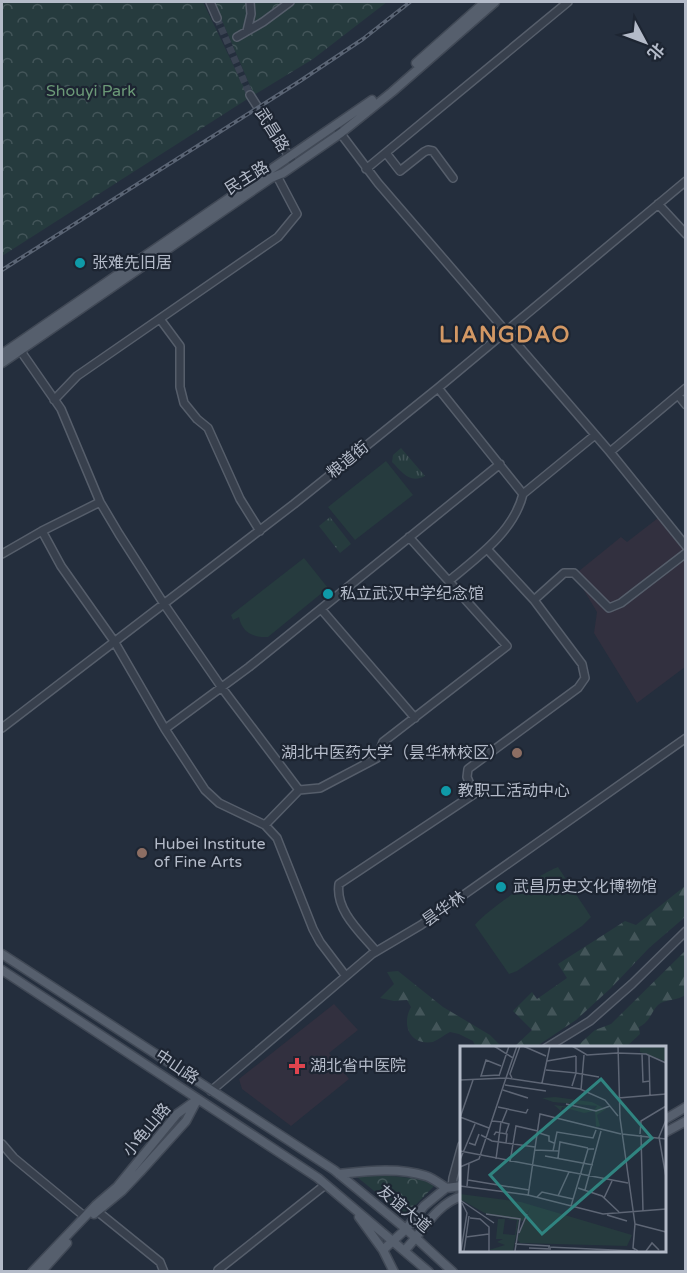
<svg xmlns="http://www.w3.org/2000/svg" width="687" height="1273" viewBox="0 0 687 1273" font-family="'Varela Round','Noto Sans SC',sans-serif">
	<defs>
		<pattern id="grass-tufts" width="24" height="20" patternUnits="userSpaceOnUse" patternTransform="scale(1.5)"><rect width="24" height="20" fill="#263b3e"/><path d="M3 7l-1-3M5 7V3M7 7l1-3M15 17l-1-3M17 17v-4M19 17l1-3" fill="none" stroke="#435559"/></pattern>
		<pattern id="forest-firs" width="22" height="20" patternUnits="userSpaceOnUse" patternTransform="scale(1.5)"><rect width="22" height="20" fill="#263b3e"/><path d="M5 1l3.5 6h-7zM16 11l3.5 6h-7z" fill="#435559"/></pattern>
		<pattern id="park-crowns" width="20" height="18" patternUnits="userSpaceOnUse" patternTransform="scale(1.5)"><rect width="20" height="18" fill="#263b3e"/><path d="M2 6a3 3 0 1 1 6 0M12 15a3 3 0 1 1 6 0" fill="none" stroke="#435559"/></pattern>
	</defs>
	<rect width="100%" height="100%" fill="#242e3d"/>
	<!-- medical -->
	<path fill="#32303f" d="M658,518L685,551V667L637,703L594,633L597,612L576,577L579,571L621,537L627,542Z
		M334,1004L358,1030L329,1053L349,1079L291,1126L242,1089L239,1079Z"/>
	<!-- grass -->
	<path fill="url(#grass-tufts)" d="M401,448L425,476C410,484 403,473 392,462L393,455Z
		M330,517L351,544L340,553L319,526Z"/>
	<!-- forest -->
	<path fill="url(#forest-firs)" d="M685,886V917L649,948L611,988L576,1020L534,1048H513L532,1030L513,1011L532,992L537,999L567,978L558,964L625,921L636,925Z
		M685,951V995C677,1001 665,999 658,1005C651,1012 650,1022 639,1027L640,1034L625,1048H575L595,1030L611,1024Z
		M398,971L443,1007L490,1035L503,1048H476L473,1041L459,1034L450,1032C444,1035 438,1040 433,1042C410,1046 401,1025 411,1007L407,1000L394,1001L380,998L394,984L387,972Z"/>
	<!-- park -->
	<path fill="url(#park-crowns)" d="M2,2H203L249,98L2,256Z
		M214,2H387L313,59L254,95Z
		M380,1175L431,1180L435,1185L405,1216L357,1177Z"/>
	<!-- pitch -->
	<path fill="#263b3e" d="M386,461L413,495L355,540L328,507Z
		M304,558L328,588L268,637C254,638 242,633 239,617L233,620L231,615Z
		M558,867L591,917L582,926L517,971L509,974L475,925C484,912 542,872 558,867Z"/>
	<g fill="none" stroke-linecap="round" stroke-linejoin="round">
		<!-- minor-tunnel -->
		<path stroke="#3a4352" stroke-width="7" stroke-dasharray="7 3.5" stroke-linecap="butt" d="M217,18L250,95"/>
		<defs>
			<path id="minor" d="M210,2L217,18
				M247,31L251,14L250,2
				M237,37L263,22L290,2
				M250,95L292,161
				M338,130L378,183L610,452L686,546
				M386,153L400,171L424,152L428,150L433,151L453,178
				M366,169L568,2
				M658,204L686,234
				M160,319L180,346V387L184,403L197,419L208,428L240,499L260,531
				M20,350L61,409L100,502L119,534L164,604L222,688L299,790L265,825
				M438,388L523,494
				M678,395L686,405
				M54,400L77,376L278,237L297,214L277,176
				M610,452L686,388
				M523,494L595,435
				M42,531L61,566L114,641L165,729L205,790L219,803L265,825L277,838L313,929L320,942L345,975
				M2,554L42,531L100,502
				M450,580C478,557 514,531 523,494
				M534,600L564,573H574L609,608L621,603L686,553
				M321,609L415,718
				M2,728L294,504L438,388L686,181
				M165,729L249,667L500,464
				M299,790L320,788L377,758L383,742L507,646L409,537
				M376,951C360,932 335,910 339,884L474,794L467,777L468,769L578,688L585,678L582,664L534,600L487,549
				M546,1048L590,1021L632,984L686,931
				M211,1091L372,954L421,925L686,738
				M2,1144L14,1158L84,1216
				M452,1187L453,1178L462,1145
				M97,1211L160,1262L164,1272
				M218,1270L325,1185"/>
			<path id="major" d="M416,63L485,2
				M2,354L372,100
				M2,363L271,178L283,173L341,133L392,92L495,2
				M2,954L334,1170L406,1229L453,1272
				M2,970L318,1178L429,1272
				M664,1120L686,1107
				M664,1133L686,1121
				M339,1174C367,1171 398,1167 426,1176C433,1178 440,1184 446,1188
				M94,1214L122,1191L140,1172L186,1121L196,1102
				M359,1217L383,1250
				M405,1250C423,1231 436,1204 462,1196
				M32,1272L96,1205L117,1187L177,1114L198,1099
				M41,1272L67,1243
				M394,1272L383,1250L406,1229L424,1206L446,1188L462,1186"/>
		</defs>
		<!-- minor casing -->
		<use href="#minor" stroke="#565e6b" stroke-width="10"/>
		<!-- major casing -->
		<use href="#major" stroke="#414956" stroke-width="11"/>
		<!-- minor -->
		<use href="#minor" stroke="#38404d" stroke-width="7"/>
		<!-- major -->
		<use href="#major" stroke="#565f6d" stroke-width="8"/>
		<defs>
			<path id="rail" d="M2,270L300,81L363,39L410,2"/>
		</defs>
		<!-- rail casing -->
		<use href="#rail" stroke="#5a6474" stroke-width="4"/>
		<!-- rail -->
		<use href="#rail" stroke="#1d2532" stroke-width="1.5" stroke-dasharray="4.5" stroke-linecap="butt"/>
	</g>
	<!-- markers -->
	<g fill="#0f9aa8" stroke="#1d2532" stroke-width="2">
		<circle cx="80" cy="263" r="6"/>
		<circle cx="328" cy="594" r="6"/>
		<circle cx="446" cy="791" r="6"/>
		<circle cx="501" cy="887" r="6"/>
	</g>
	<g fill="#8d6e63" stroke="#1d2532" stroke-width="2">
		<circle cx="517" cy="753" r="6"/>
		<circle cx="142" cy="853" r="6"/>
	</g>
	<path fill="#e0444e" stroke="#1d2532" stroke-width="2" d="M294 1057h6v6h6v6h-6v6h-6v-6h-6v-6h6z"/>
	<g text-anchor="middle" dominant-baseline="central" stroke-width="4.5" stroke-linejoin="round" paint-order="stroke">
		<!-- park labels -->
		<g font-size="16" fill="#6b9977" stroke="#1d2532">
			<text x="91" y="91">Shouyi Park</text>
		</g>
		<!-- street labels -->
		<g font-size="16" fill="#b4bbc9" stroke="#1d2532">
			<text transform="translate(272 130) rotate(58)">武昌路</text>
			<text transform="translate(247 178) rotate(-32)">民主路</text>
			<text transform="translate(348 460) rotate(-39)">粮道街</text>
			<text transform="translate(444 909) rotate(-35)">昙华林</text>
			<text transform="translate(177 1067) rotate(34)">中山路</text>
			<text transform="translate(147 1130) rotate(-50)">小龟山路</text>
			<text transform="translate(404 1209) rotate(40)">友谊大道</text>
		</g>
		<!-- poi labels -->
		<g font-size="16" fill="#b4bbc9" stroke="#1d2532" text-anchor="start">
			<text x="92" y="263">张难先旧居</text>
			<text x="340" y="594">私立武汉中学纪念馆</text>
			<text x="505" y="753" text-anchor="end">湖北中医药大学（昙华林校区）</text>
			<text x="458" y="791">教职工活动中心</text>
			<text x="154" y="844">Hubei Institute<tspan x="154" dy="18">of Fine Arts</tspan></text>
			<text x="513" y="887">武昌历史文化博物馆</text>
			<text x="310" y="1066">湖北省中医院</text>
		</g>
		<!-- district labels -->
		<g font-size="22" font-weight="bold" letter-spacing="1.5" fill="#d39864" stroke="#1d2532">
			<text x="505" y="335">LIANGDAO</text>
		</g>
	</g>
	<!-- overview -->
	<g transform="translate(460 1046)">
		<rect width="206" height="206" fill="#242e3d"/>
		<path d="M38,173H59L53,205L29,204L45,199L37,196L43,193H36ZM45,173L57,174L55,189L43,188Z" fill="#263b3e" fill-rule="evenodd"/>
		<path d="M95,51L132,56L146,63L137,69L140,80L136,81L135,65L124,67L102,61L101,65L94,59L134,64L137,60L93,56L82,52Z" fill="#263b3e"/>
		<path d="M180,0H205V15L180,6ZM0,148L61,156L172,189L167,200L60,197L57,193L70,162L63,175L28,169L0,153Z" fill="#263b3e"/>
		<path fill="none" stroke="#5e6675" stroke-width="1.5" d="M34,0L53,12M63,0L86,10M112,0L127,9L157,7M158,0L160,72L175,178L173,202L178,205M157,7L186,8L206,17M182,8L183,36L190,35M189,10L190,50M87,15L116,10M86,24L116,27V10M39,29L21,30L26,14L41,20M39,30L49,0M46,32L57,0M52,32L50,28L60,0M0,34L46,32L120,43L145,54L158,70M82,37L90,0M45,39L86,45M112,40L116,27L139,31M43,44L68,52M121,44L124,9M158,52L206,48M106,58L136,65L150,60M38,61L66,67L68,63M0,71L29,82M0,72L13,34M206,74L199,91L206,131M32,75L42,76L47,64M79,87L89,90V95L94,97M162,88L206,93M180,88L181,75L206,60M21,89L32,95L75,101M34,89L36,86L47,88L46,97M181,89L183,165M9,97L15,99L19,88M75,104L99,105M0,105L168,137M93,105L97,86L133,92L136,84M85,110L133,119M98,112L100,96L128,102M36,113L41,76L49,78L46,87M0,114L15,78M50,116L56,80L78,85M0,121L19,113L46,32M8,134L69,144M0,140L68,149L143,168L206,163M7,140L9,118M118,142L142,150L159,166M125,144L141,85M68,150L80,68L161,88M98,150L109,126M77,151L82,146L113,153M144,152L152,135M0,154L34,177M111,160L128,103H134M26,168L60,173L55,205M147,169L167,175M10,172L20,173L29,181V205M175,178L206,186M59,187L67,168M6,191L29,188M55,198L90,200M88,201L175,205M69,202L91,203M1,205L7,167L2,157M4,205L9,170M186,205L192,197L199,204"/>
		<path fill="#308480" fill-opacity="0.15" stroke="#308480" stroke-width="3" d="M141,33L192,92L82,188L30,129Z"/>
		<rect width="206" height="206" fill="none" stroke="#b4bbc9" stroke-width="3"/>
	</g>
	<!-- border -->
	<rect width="687" height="1273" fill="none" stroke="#b4bbc9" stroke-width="6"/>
	<!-- north arrow -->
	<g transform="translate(645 42) rotate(131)" stroke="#1d2532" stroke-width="4.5" paint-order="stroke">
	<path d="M0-4.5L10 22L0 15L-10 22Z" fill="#b4bbc9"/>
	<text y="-9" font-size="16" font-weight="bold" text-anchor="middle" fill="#b4bbc9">北</text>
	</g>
</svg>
